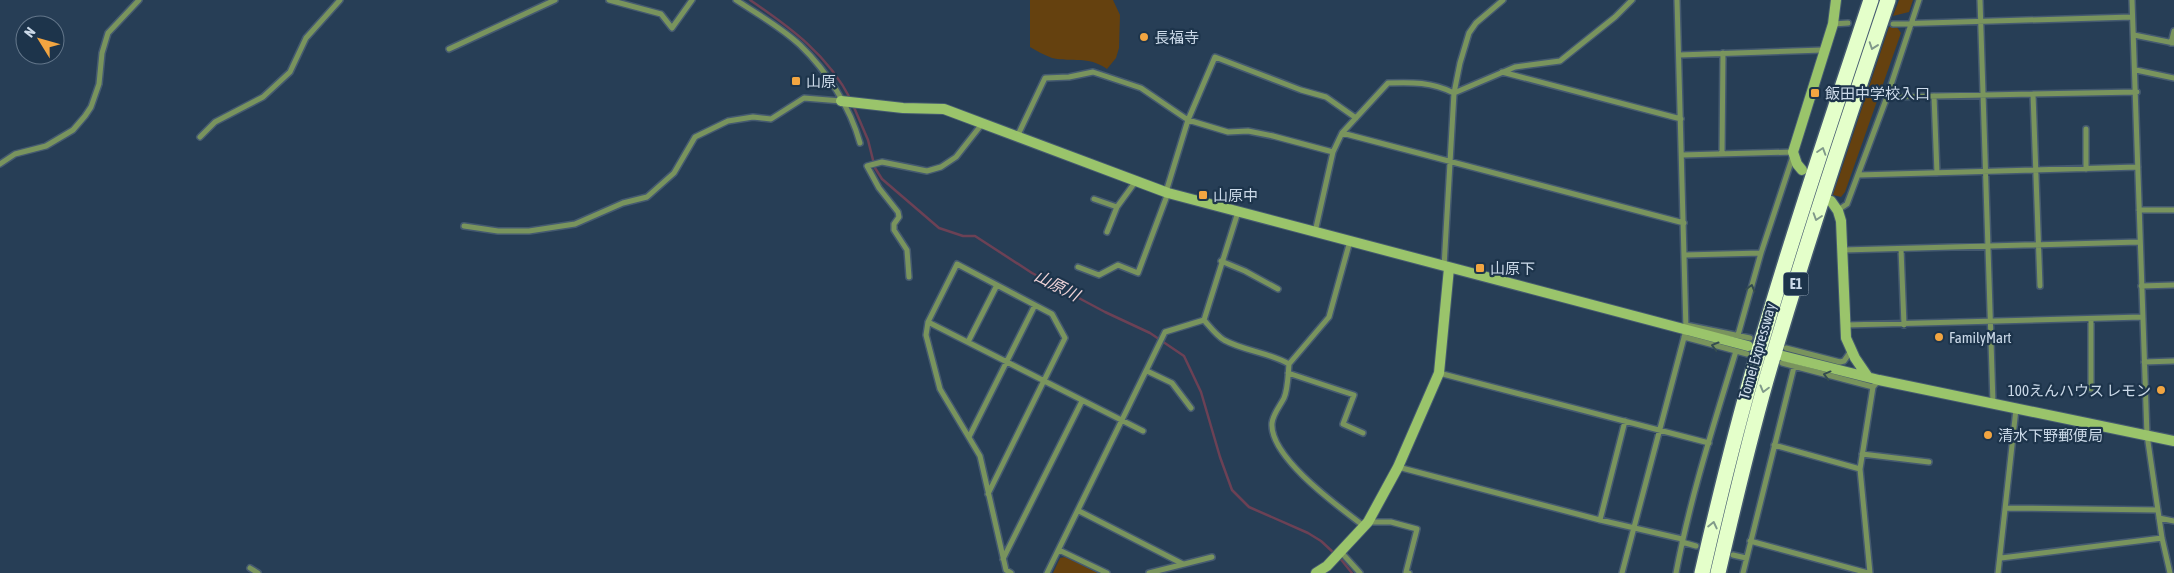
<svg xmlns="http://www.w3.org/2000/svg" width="2174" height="573" viewBox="0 0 2174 573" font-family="'Asap Condensed','Noto Sans JP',sans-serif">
	<rect width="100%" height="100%" fill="#273e56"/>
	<!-- green -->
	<path fill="#65410f" d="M1030,0H1113L1120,15L1119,48L1116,58L1107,69C1087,55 1073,63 1052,58C1044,55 1037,51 1030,47Z
		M1899,0H1913L1909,12L1893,16Z
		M1889,27H1897L1901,33L1845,192L1841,197L1833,195Z
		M1065,557L1098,573H1053L1060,558Z"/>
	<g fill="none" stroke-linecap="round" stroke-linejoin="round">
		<!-- stream -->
		<path stroke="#6c4155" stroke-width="2.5" d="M750,0C791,28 828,55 851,100
			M853,105L868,140L875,168L882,179L939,228L963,236H975L1032,273L1105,312L1150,333L1184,356L1201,392L1220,457L1232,490L1249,507L1308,533L1321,541L1335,554
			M1339,557L1352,573"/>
		<defs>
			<path id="street" d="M609,0L661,14L672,28L692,0
				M736,0C757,14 781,27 800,45C827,71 850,107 860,143
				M1980,0L1993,403
				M2132,0L2147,435L2162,538L2170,573
				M1833,24L1848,23
				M1893,24L2132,17
				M2134,35L2174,43
				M2171,43L2174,31
				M449,49L555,0
				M1679,55L1823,50
				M2136,70L2174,78
				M1502,72L1681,119
				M2033,94L2040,286
				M1934,96L1937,173
				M1887,97L2137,92
				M1342,133L1684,223
				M200,137L215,122L263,97L290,72L306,38L340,0
				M1017,137L1045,78L1069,77L1093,72L1141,88L1188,120L1228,132L1248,131L1273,136L1333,152
				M1722,153L1723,53
				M1682,155L1793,152
				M0,164L15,154L46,146L73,130L85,116L91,107L99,84L102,53L108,33L139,0
				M2086,169V129
				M1858,175L2138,167
				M1166,192L1188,120L1215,57L1301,90L1326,97L1356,118
				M1094,199L1117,207L1136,181
				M1838,210L1847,204L1887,97L1919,0
				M2139,210H2174
				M464,226L498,231H529L575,224L623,203L647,197L674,173L695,137L728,121L753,117L771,119L804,98L841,101
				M1107,232L1117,207
				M1315,232L1333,152L1342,133L1388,83C1412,82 1432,82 1454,93L1515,67L1560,61L1615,17L1632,0
				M1901,249L1904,325
				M1843,250L2139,242
				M1685,255L1761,253
				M1221,261L1245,271L1278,289
				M1078,267L1099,275L1118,265L1138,273L1168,193
				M1444,267L1454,93L1460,63L1469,33L1476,23L1503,0
				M909,277L907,250L894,230V224L899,217L898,212L879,188L867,166L882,162L927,171L941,167L956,157L982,124
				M2141,286L2174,285
				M2091,319V389
				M1204,320C1211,328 1216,335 1224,340C1244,351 1268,352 1289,364C1288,375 1288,389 1284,398C1280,406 1273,414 1272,423C1269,457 1339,507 1364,526
				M928,322L1143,431
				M1686,325L1750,338
				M1846,325L2142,317
				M1738,335L1761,253L1793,156
				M1684,337L1747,354
				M968,342L997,285
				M1786,348L1840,362L1844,361L1851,351
				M2144,362L2174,361
				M1782,363L1873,387
				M1289,364L1329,317L1350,241
				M1147,371L1172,383L1191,408
				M1288,373L1354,395L1343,424L1363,433
				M1439,373L1709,443
				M969,437L1035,305
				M1774,445L1860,469
				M1862,454L1929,462
				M1398,467L1600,520L1682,539
				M988,494L1065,338L1052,314L957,264L928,322L926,335L940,389L980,456L1006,570L1011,573
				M2006,508L2158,510
				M1079,511L1183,564
				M2159,518L2174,521
				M1600,520L1625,421
				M1368,522H1391L1417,529L1406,572L1409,573
				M1750,541L1868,573
				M1682,542L1696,546
				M1059,550L1107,573
				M1341,552L1360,573
				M1733,555L1746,558
				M2001,558L2162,538
				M1003,559L1082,401
				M250,568L258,573
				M1047,573L1165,332L1204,320L1238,212
				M1149,573L1212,557
				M1622,573L1686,330L1677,0
				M1676,573C1690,498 1714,424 1736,351
				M1743,573L1794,367
				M1870,573L1860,469L1873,387L1879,380
				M1998,573L2016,409"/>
			<path id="secondary" d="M841,101L903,108L944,109L1168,193L1748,346
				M1802,170L1797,164L1793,152L1833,24L1836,0
				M1831,201L1838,211L1841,221L1846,338L1855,358L1868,377
				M1783,356L1879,380L2174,441
				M1316,573L1327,566L1368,522L1398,467L1439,373L1449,268"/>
			<path id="highway" d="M1702,573C1718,503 1735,433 1755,364C1790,242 1831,121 1871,0
				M1718,573C1734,504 1750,435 1770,367C1806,244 1847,122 1888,0"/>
		</defs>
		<!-- street casing -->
		<use href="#street" stroke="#455a70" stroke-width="8"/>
		<!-- secondary casing -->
		<use href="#secondary" stroke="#455a70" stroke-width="12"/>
		<!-- highway casing -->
		<use href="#highway" stroke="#455a70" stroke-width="18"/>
		<!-- street -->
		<use href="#street" stroke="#79945d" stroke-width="5"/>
		<!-- secondary -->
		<use href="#secondary" stroke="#9ac46b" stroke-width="10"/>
		<!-- highway -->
		<use href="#highway" stroke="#e4ffca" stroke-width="15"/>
	</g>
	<!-- one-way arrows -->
	<defs><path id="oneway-chevron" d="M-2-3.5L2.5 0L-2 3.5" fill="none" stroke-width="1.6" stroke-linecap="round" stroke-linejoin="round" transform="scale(1.25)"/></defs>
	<g stroke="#809a8a">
		<use href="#oneway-chevron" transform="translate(1873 46) rotate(109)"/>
		<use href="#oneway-chevron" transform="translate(1822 151) rotate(-72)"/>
		<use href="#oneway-chevron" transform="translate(1817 217) rotate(108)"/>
		<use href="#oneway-chevron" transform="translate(1764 389) rotate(105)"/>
		<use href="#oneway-chevron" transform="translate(1713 525) rotate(-77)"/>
	</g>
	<g stroke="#344c50">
		<use href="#oneway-chevron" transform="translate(1751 288) rotate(-74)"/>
		<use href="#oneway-chevron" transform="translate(1715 346) rotate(-165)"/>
		<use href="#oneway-chevron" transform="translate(1827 375) rotate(-165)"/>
	</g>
	<!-- markers -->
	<g fill="#f2a541" stroke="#1d344b" stroke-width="2">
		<circle cx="1144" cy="37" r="5"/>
		<rect x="791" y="76" width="10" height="10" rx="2.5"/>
		<rect x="1810" y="88" width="10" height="10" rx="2.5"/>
		<rect x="1198" y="190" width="10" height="10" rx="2.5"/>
		<rect x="1475" y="263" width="10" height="10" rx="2.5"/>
		<circle cx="1939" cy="337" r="5"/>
		<circle cx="2161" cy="390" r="5"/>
		<circle cx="1988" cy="435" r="5"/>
	</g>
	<g text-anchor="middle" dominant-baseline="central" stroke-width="4.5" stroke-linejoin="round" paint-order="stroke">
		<!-- shield labels -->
		<rect fill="#1d344b" stroke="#98a8ba" stroke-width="1" x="1783.5" y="272.5" width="25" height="23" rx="4"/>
		<g font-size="14" font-weight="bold" fill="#ccdae9">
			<text x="1796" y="284">E1</text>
		</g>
		<!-- poi labels -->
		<g font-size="15" fill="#ccdae9" stroke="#1d344b" text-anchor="start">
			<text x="1154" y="37">長福寺</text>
			<text x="806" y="81">山原</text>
			<text x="1825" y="93">飯田中学校入口</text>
			<text x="1213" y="195">山原中</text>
			<text x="1490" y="268">山原下</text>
			<text x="1949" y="337">FamilyMart</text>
			<text x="2151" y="390" text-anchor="end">100えんハウス レモン</text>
			<text x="1998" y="435">清水下野郵便局</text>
		</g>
		<!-- street labels -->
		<g font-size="15" fill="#ccdae9" stroke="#1d344b">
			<text transform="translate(1757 351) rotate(-74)">Tomei Expressway</text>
		</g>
		<!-- water labels -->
		<g font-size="16" font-style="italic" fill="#f0d4d8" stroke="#1d344b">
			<text transform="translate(1057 285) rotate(27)">山原川</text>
		</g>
	</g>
	<!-- north arrow -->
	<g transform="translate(40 40) rotate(307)"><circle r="24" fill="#1d344b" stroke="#63768a"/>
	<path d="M0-4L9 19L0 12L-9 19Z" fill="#f2a541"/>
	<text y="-8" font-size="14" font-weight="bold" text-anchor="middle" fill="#ccdae9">N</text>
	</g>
</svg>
